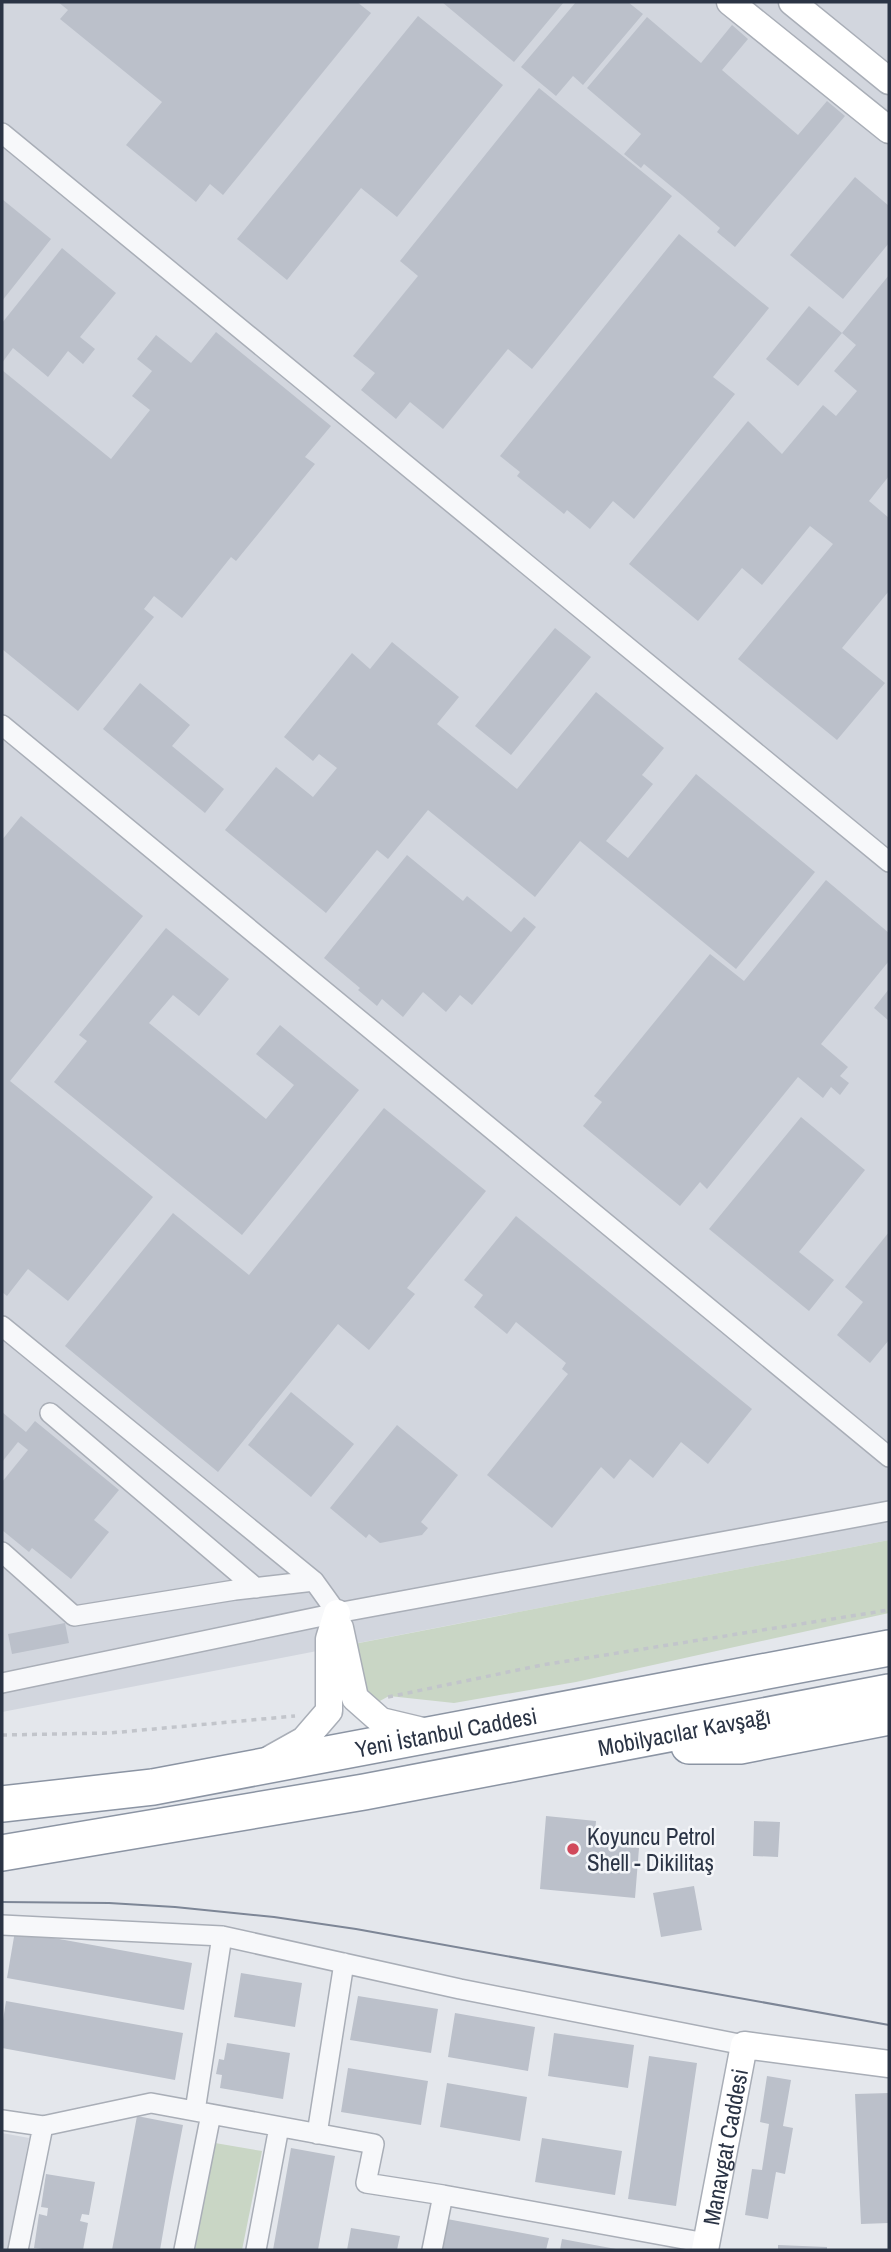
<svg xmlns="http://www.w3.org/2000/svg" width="891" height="2252" viewBox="0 0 891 2252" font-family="'Archivo Narrow',sans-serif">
	<rect width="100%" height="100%" fill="#e4e7ec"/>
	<!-- built -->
	<path fill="#d2d6de" d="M2,2H889V1540L2,1712Z
		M2,2133L29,2138L8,2250H2Z"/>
	<!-- green -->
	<path fill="#c9d6c5" d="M889,1540V1613L576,1682L454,1703L389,1696L367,1708L354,1644Z
		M215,2143L262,2151L242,2250H195Z"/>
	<!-- building -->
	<path fill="#bbc0ca" d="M58,2H357L371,13L223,195L210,184L196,202L126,145L162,102L60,19L68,10Z
		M442,2H564L514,62Z
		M576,2H628L643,14L583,85L573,76L556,96L521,67Z
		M418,16L503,85L397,217L361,188L287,280L237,239Z
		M647,17L701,63L732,25L748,39L722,70L798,135L827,101L845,116L735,247L717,232L720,228L683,196L644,164L641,168L624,154L641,134L587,88Z
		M539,88L672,196L532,369L508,349L443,429L410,402L396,419L361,390L375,373L353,356L418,276L400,261Z
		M855,177L889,206V243L843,299L790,255Z
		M2,199L51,239L2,301Z
		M679,234L769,308L713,377L735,394L634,519L613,501L590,529L567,510L564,514L517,476L520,472L500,456Z
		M62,248L116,293L80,337L95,349L83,364L68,351L48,377L13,348L2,363V323Z
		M889,275V476L869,501L889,518V591L842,648L885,683L837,740L738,659L833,544L810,526L762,585L742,568L698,621L629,564L748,421L782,454L823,405L836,416L857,391L834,371L856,345L842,333Z
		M809,306L842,333L798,386L766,359Z
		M216,332L331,426L305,457L315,464L236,561L231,557L182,618L154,596L144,609L154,617L78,711L2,649V370L111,459L150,410L132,396L152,371L137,359L156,335L191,363Z
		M555,628L591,657L511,755L475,726Z
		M392,642L459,697L437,724L517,789L596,692L664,748L642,775L653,784L606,841L628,858L696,774L815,872L736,969L580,841L535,897L428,810L388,859L377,850L326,913L225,830L276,767L313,797L337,768L319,754L313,761L284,737L352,653L370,669Z
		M140,683L190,725L172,746L224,789L205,813L103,729Z
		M21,816L143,916L10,1081L153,1197L68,1301L28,1269L7,1296L2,1292V840Z
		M407,855L463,901L467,896L511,932L524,917L536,927L472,1005L460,995L446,1012L423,992L403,1017L382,999L377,1006L358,990L360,988L324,958Z
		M826,880L889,933V961L821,1044L848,1067L840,1076L849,1083L840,1095L831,1087L823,1098L798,1077L707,1189L700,1182L680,1206L583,1126L602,1102L594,1096L710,954L744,981Z
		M166,928L229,979L199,1016L173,995L149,1023L266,1119L294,1085L256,1054L280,1025L359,1090L242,1235L54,1082L87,1041L79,1035Z
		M889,989V1021L874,1008Z
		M384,1108L486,1191L407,1288L415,1294L369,1350L338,1324L218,1472L65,1346L173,1213L249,1275Z
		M801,1117L865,1170L799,1252L834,1280L809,1311L709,1229Z
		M516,1216L752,1409L708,1464L681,1442L653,1478L630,1459L614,1479L601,1467L552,1528L487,1475L568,1374L562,1369L566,1363L516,1322L507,1334L474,1307L483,1295L464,1280Z
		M889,1232V1340L870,1363L837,1335L863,1302L845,1287Z
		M291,1392L354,1444L311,1497L248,1445Z
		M2,1412L26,1432L35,1421L119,1490L94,1520L109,1532L71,1579L32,1548L29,1552L2,1530V1482L28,1450L18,1442L2,1462Z
		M397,1425L458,1475L421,1522L428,1528L422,1535L380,1543L369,1534L366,1538L330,1508Z
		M65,1623L69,1643L12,1654L8,1634Z
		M546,1816L596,1821L594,1844L639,1848L635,1898L540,1889Z
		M754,1821L780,1822L778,1857L753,1856Z
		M694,1886L702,1930L661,1937L653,1893Z
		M15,1931L192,1963L184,2010L7,1978Z
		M241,1973L302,1983L295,2027L234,2017Z
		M358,1996L438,2009L431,2053L350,2040Z
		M6,2001L183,2033L175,2080L2,2048V2027Z
		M455,2013L535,2027L528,2071L448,2057Z
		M554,2033L634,2045L628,2088L548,2076Z
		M227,2043L290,2053L283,2099L220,2088L222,2075L216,2074L219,2059L224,2060Z
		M649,2056L697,2063L676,2206L628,2199Z
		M348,2068L428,2081L421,2125L341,2112Z
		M767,2076L791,2080L783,2126L793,2128L785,2174L776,2172L768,2219L745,2215L752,2169L762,2170L769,2124L760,2122Z
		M447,2083L527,2097L520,2141L440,2127Z
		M889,2093V2223L861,2224L855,2094Z
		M137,2116L183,2125L169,2198L160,2250H112Z
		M542,2138L622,2151L615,2195L535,2182Z
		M291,2148L335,2156L318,2250H273Z
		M46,2174L95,2182L89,2215L82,2214L80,2221L88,2223L83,2250H50L34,2248L39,2214L47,2216L48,2208L41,2207Z
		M447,2219L549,2238L546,2250H441Z
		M351,2228L400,2236L397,2250H347Z
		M562,2239L616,2249V2250H560Z
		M778,2245L827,2247V2250H778Z"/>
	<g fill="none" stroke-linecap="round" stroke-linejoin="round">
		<defs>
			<path id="street" d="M2,133L889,862
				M2,725L889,1457
				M2,1326L314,1581L337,1613
				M50,1413L256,1588
				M2,1552L74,1616L235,1590L314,1581
				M2,1683L337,1613L889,1511
				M2,1925L222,1936L460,1989L744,2045
				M195,2111L222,1936
				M2,2120L43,2126L151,2103L374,2144L366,2183L443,2195
				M317,2134L344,1963
				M18,2250L43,2126
				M184,2250L211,2114
				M256,2250L279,2127
				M432,2250L443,2195L706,2243"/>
			<g id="secondary">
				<path d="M730,2L889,130"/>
				<path d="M792,2L889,81"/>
				<path d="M340,1628L355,1698L381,1721L427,1732"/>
				<path d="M270,1759L304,1740L329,1711V1639L337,1613"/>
				<path id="s1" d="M705,2250L744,2045L889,2064"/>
			</g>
			<g id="highway">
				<path d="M689,1746H740L889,1717"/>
				<path id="s2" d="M2,1804L153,1787L889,1648"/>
				<path id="s3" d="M2,1853L364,1792L889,1692"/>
			</g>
		</defs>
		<!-- street casing -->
		<use href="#street" stroke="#a9aeb7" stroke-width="22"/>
		<!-- secondary casing -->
		<use href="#secondary" stroke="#a9aeb7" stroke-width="29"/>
		<!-- highway casing -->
		<use href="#highway" stroke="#8b94a3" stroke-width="38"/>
		<!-- path -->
		<path stroke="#c2c5cb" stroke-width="3.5" stroke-dasharray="5 5" stroke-linecap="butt" d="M388,1697L542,1665L889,1610
			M2,1735L110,1733L295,1716"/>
		<!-- street -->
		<use href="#street" stroke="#f7f8fa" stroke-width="19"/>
		<!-- secondary -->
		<use href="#secondary" stroke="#fff" stroke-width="26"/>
		<!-- highway -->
		<use href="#highway" stroke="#fff" stroke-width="35"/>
		<!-- tram -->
		<path stroke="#7d8696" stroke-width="2" d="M2,1902L109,1903L175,1907L274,1917L356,1929L889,2025"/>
	</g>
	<!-- markers -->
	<circle fill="#d1495b" stroke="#f4f6f9" stroke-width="2.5" cx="573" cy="1849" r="7"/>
	<g text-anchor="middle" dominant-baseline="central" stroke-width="5" stroke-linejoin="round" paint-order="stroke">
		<!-- street labels -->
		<g font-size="23" fill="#2b3445" stroke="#f4f6f9">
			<text stroke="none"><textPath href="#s3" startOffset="693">Mobilyacılar Kavşağı</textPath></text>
			<text stroke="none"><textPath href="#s2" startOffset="450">Yeni İstanbul Caddesi</textPath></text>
			<text stroke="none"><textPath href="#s1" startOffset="105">Manavgat Caddesi</textPath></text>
		</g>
		<!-- poi labels -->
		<g font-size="23" fill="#2b3445" stroke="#f4f6f9" text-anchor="start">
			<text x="587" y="1836">Koyuncu Petrol<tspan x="587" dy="26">Shell - Dikilitaş</tspan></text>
		</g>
	</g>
	<!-- border -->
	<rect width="891" height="2252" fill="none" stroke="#2b3445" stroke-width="7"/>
</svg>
